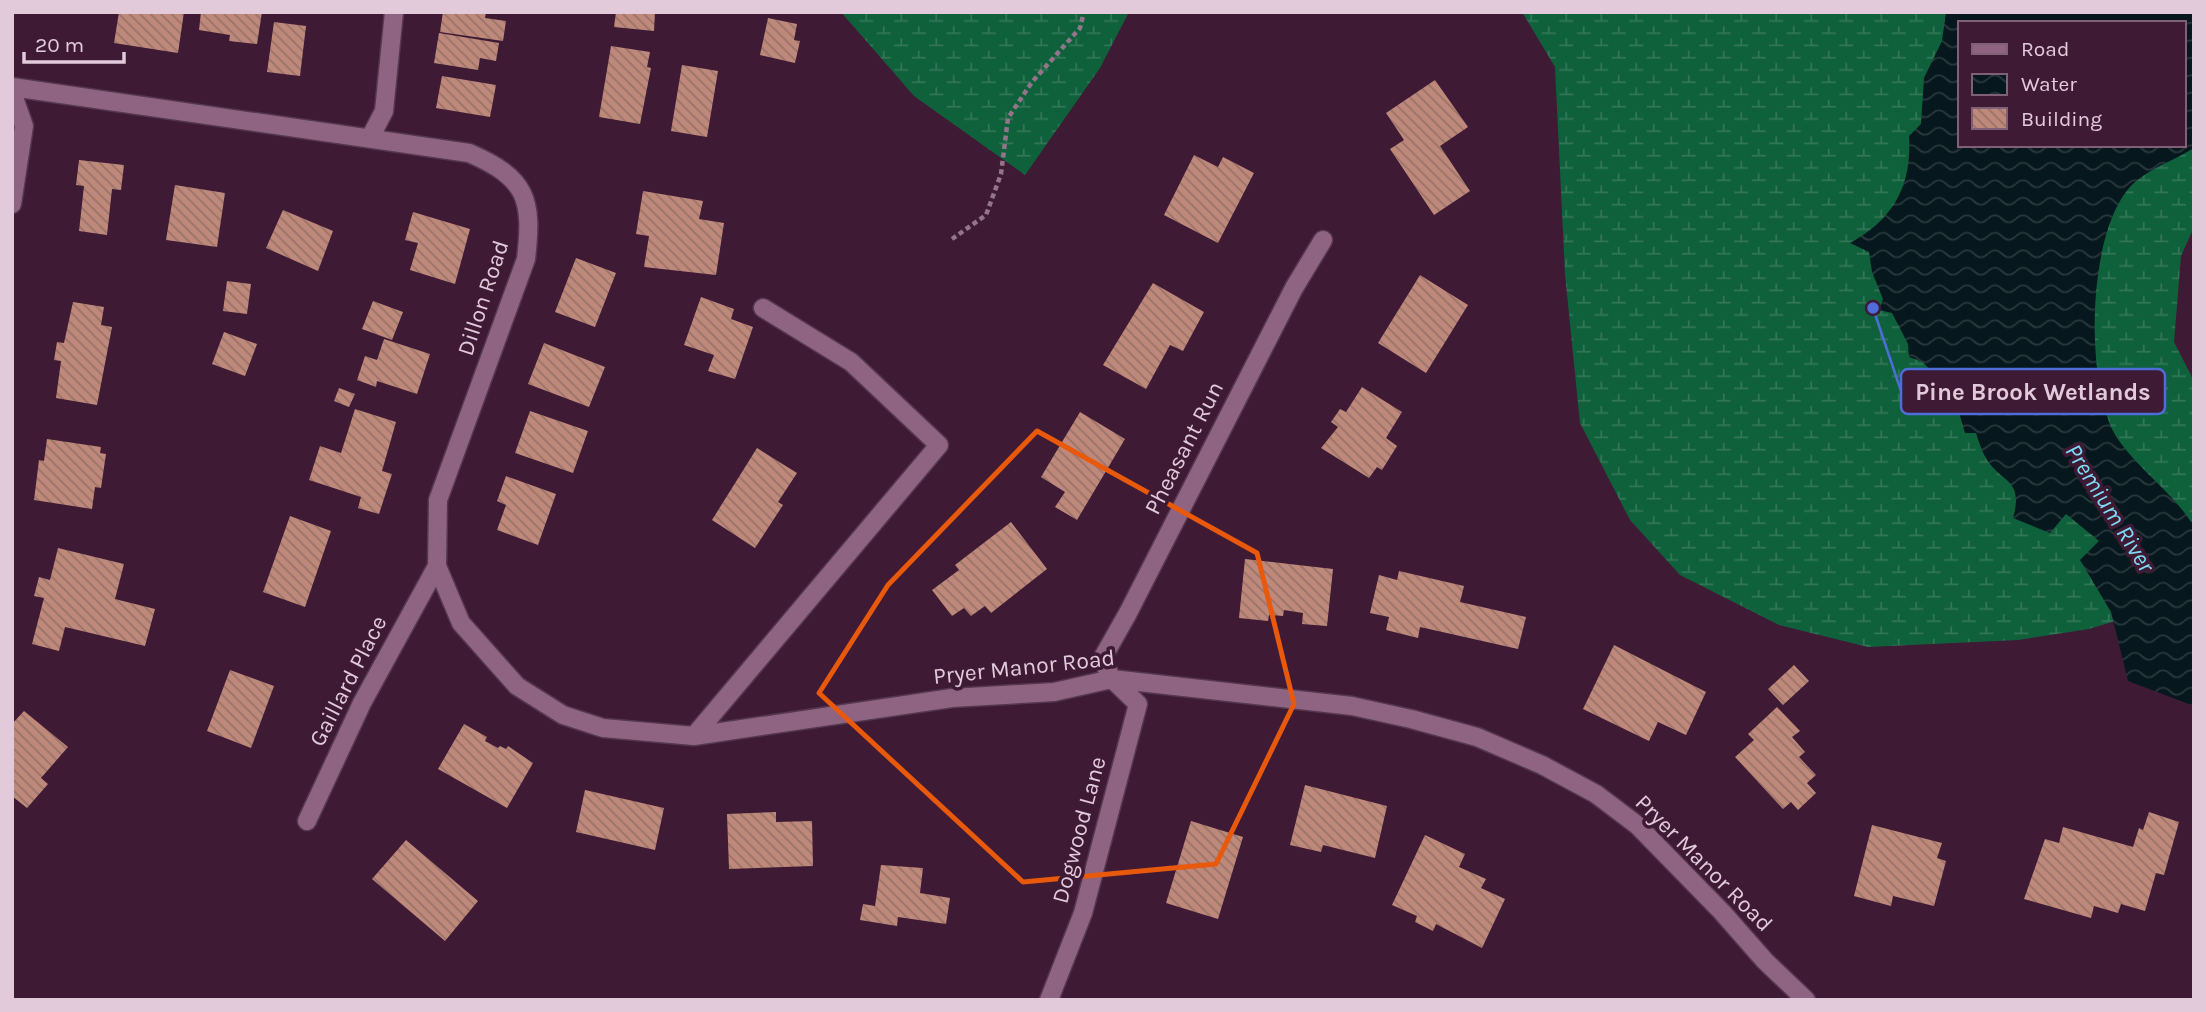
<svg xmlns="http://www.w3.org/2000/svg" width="2206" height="1012" viewBox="0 0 2206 1012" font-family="Karla,sans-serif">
	<defs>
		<pattern id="wetland-marsh" width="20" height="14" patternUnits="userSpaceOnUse" patternTransform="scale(1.75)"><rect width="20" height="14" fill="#0f613b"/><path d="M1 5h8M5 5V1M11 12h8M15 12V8" fill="none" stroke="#327657"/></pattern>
		<pattern id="water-waves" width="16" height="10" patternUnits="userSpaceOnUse" patternTransform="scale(1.75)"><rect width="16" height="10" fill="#06181d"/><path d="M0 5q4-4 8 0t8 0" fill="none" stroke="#2a383d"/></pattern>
		<pattern id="building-back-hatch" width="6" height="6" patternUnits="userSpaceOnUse" patternTransform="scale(1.75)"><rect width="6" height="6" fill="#be897a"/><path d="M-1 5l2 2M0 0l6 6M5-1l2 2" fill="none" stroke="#997269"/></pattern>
	</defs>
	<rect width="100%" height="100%" fill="#3e1a35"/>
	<!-- wetland -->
	<path fill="url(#wetland-marsh)" fill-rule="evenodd" d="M841,12H1129L1100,68L1025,175L914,96Z
		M1522,12H2194V227L2181,256L2174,342L2194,381V597L2089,629L2018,640L1868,647L1779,625L1680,575L1630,520L1580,423L1565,274L1555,67ZM1959,23H2183V145H1959Z"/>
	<!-- water -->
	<path fill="url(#water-waves)" fill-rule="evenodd" d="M1946,12H2194V148C2175,160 2150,168 2134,183C2086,227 2084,386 2117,438C2138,469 2171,491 2191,522L2194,521V706L2128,681L2111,612L2080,560L2099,541L2066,514L2050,533L2013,518C2024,479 2002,483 1987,460C1982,452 1979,442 1976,433H1965L1955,399L1923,362L1909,357L1908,344L1892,313L1879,310L1883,299L1872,272L1869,252L1850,243C1894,219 1912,185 1909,136L1921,124L1924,78L1942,41ZM1959,23H2183V145H1959Z"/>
	<!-- building -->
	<path fill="url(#building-back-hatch)" d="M119,12H184L178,53L114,43Z
		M201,12H262L257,44L229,41L230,35L199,30Z
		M443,12H486L485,18L506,21L503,41L440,32Z
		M616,12H655L654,31L614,27Z
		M768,18L797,24L794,40L800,41L795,63L760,55Z
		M274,22L306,26L300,76L267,72Z
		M439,33L499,43L496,61L480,58L478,70L434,63Z
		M611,46L650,52L647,67L651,68L640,124L599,117Z
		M682,65L718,71L707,137L671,131Z
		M442,76L496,85L490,117L436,108Z
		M1435,80L1468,127L1440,146L1470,191L1434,215L1390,149L1404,140L1386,113Z
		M1194,155L1218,167L1223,157L1254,173L1218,243L1164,215Z
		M79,160L124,165L121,190L112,189L107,235L79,231L84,186L76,185Z
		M175,185L225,193L217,247L166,240Z
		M643,191L703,201L699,219L724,223L716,275L644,267L649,236L636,234Z
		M283,210L333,231L318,271L266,248Z
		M413,212L470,229L455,284L410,270L418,243L405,240Z
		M576,258L616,273L595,327L555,312Z
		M1420,275L1468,305L1426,373L1378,343Z
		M227,281L251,284L247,314L223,311Z
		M1153,283L1204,312L1183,351L1170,345L1146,389L1103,365Z
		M701,297L734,309L731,319L753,327L735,379L708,371L714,355L684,345Z
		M373,301L403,312L392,340L362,329Z
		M73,302L104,307L101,325L112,327L97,405L56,398L61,361L54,360L57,342L64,343Z
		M224,332L257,344L245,376L212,364Z
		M384,339L430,354L417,394L377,381L376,387L357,380L365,356L377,360Z
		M544,343L605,367L589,407L528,384Z
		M1362,387L1402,412L1386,438L1397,446L1382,470L1377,467L1369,478L1321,448L1338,427L1331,422L1340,409L1346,412Z
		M339,388L355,394L349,407L334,401Z
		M355,409L396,422L382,471L392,474L379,514L358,508L361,497L309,480L320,446L341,453Z
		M530,411L588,431L573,473L515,453Z
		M1080,412L1125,439L1077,520L1055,507L1065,492L1041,477Z
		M47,439L101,447L100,453L106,454L101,488L95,487L92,509L34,500L39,460L44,461Z
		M757,448L797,473L778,502L783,505L755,548L712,520Z
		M506,476L556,494L538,545L497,530L506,505L497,501Z
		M290,516L331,531L305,607L263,592Z
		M1011,522L1047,569L991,613L985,606L971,616L964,608L952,616L932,590L959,570L955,565Z
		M58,548L124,564L115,599L155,609L145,646L65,627L59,651L32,644L44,598L34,596L39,577L50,580Z
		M1245,559L1333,569L1327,626L1302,624L1303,613L1284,610L1283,616L1269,615L1268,621L1239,618Z
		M1399,571L1464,586L1460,602L1526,617L1518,649L1420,627L1418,638L1386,630L1389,617L1370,613L1379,575L1397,580Z
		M1614,645L1706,692L1686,735L1658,722L1649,741L1583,709Z
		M1794,665L1809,681L1783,705L1768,689Z
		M230,670L274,686L251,748L207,731Z
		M1777,707L1800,731L1792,737L1805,752L1799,757L1816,775L1807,783L1816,793L1798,810L1791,802L1783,809L1735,757L1754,740L1748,734Z
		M24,711L68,747L41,778L48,784L27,808L12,796V724Z
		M464,724L487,737L485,741L498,748L500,746L506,749L508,746L533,763L507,808L438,769Z
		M1305,785L1387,806L1375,858L1323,845L1321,852L1290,845Z
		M585,790L664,808L655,850L576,832Z
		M776,812V822L812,821L813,866L729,869L727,814Z
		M2149,812L2179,822L2164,875L2156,873L2145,911L2121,904L2118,913L2094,906L2091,918L2024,899L2045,839L2059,843L2063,827L2133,847L2139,828L2143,830Z
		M1191,821L1243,837L1218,919L1166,903Z
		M1872,825L1942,843L1937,858L1946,861L1934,906L1893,896L1891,906L1854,896Z
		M1425,835L1465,854L1459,867L1486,879L1481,888L1505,899L1482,948L1436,924L1433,931L1415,922L1417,916L1392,905Z
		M406,840L478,901L445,941L372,879Z
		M881,865L923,868L920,893L950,898L946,924L898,917L897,926L860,920L863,904L875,906Z"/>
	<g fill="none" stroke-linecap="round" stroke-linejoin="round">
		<defs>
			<path id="minor" d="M12,87L469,153C527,178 533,199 526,259L438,500L437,566L461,623L517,686L563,715L603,728L694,736L952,698L1054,692L1112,679L1352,706L1411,719L1477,737L1542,765L1596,794L1637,825L1722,912L1765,961L1806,1000
				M12,92L24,126L12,204
				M370,138L384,111L394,12
				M694,736L939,445L851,362L763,308
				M307,821L362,703L437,566
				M1049,1000L1083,913L1138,704L1112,679L1102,659L1128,613L1294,288L1323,240"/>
		</defs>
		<!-- minor casing -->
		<use href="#minor" stroke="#55374e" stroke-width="21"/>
		<!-- path -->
		<path stroke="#93758b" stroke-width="4.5" stroke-dasharray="5 3.5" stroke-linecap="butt" d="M952,239L986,215L1001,174L1008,118L1032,82L1080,28L1084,12"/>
		<!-- minor -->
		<use href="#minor" stroke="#8e6482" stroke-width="18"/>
	</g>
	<!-- marked area -->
	<path fill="none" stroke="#e8590c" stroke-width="5" stroke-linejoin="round" d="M1037,431L1257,553L1294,704L1216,864L1023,882L819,693L888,585Z"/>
	<g text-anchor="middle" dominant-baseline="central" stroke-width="7" stroke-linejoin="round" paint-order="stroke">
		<!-- street labels -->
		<g font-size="23" fill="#e2cadb" stroke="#3e1a35">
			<text transform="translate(483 298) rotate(-72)">Dillon Road</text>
			<text transform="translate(1184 448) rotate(-63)">Pheasant Run</text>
			<text transform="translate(1024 667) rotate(-6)">Pryer Manor Road</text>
			<text transform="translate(348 681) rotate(-63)">Gaillard Place</text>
			<text transform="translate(1079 830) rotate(-75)">Dogwood Lane</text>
			<text transform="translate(1704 863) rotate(45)">Pryer Manor Road</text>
		</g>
		<!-- water labels -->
		<g font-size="24" font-style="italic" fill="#7edcf5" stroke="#3e1a35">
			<text transform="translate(2110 508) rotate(58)">Premium River</text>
		</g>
	</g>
	<!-- callouts -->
	<path fill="none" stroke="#4e6dd9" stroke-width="2.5" d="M1873 308L1901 391"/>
	<circle fill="#4e6dd9" stroke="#3e1a35" stroke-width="2.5" cx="1873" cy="308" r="7"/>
	<rect fill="#3e1a35" stroke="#4e6dd9" stroke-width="2.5" x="1901" y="369" width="264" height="45" rx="7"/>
	<g font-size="24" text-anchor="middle" font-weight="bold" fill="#e2cadb">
		<text x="2033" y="400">Pine Brook Wetlands</text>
	</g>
	<!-- border -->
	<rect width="2206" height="1012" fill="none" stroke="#e2cadb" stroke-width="28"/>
	<!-- legend -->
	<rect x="1958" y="21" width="228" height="126" fill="#3e1a35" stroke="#806077" stroke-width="2"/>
	<rect x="1972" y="44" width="35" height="10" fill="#8e6482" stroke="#806077" stroke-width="2"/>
	<text x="2021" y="56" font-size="21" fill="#e2cadb">Road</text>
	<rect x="1972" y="74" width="35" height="21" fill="url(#water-waves)" stroke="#806077" stroke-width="2"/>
	<text x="2021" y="91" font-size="21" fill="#e2cadb">Water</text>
	<rect x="1972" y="108" width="35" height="21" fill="url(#building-back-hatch)" stroke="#806077" stroke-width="2"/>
	<text x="2021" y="126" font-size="21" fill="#e2cadb">Building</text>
	<!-- scale -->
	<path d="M24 52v10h100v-10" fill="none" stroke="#e2cadb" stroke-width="3.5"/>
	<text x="35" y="52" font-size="21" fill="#e2cadb" stroke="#3e1a35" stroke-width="5" paint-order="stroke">20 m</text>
</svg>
